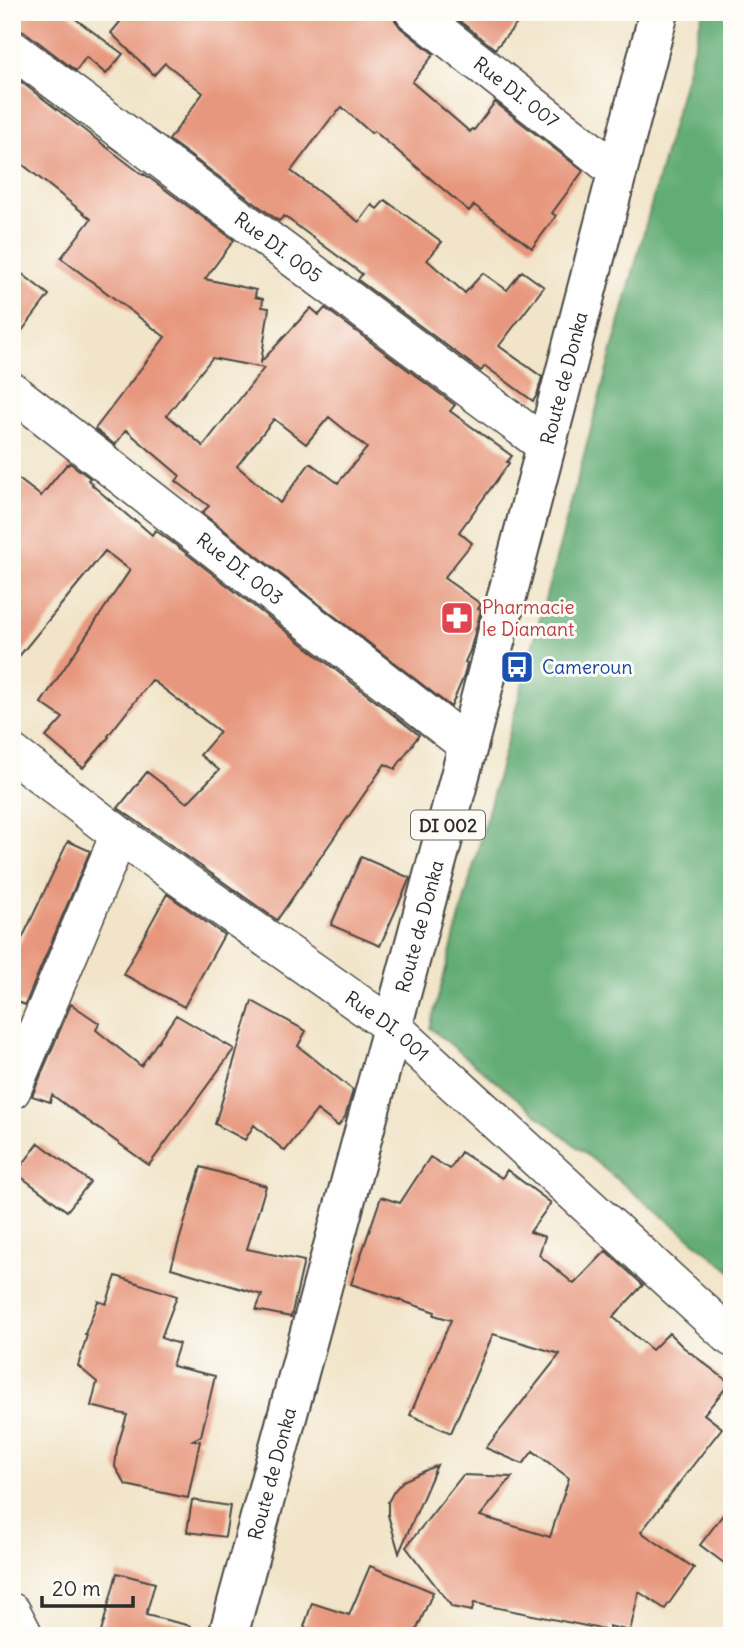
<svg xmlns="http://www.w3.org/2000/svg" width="744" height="1648" viewBox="0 0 744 1648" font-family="Delius,sans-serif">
	<rect width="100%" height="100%" fill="#fdfcf7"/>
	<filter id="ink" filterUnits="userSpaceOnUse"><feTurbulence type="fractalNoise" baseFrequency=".0143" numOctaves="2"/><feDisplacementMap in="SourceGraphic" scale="14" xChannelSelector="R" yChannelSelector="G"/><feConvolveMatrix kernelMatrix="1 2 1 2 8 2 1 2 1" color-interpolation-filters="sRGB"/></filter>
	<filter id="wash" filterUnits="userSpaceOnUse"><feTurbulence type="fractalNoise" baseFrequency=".00686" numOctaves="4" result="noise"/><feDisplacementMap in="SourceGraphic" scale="28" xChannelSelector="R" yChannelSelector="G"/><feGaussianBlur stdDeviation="1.57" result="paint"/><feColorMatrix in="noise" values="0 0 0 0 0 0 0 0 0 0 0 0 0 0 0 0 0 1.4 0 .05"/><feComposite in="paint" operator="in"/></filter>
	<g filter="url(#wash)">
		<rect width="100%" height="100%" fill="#f1e4c8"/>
		<!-- forest -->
		<path fill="#62ac75" stroke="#466c50" stroke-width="2" d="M703,12H732V1272L430,1028Z"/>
		<g id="blocks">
			<!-- building -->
			<path fill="#e7977d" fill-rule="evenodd" d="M12,12H66L123,54L106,74L86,57L76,71L25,32L12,28Z
				M128,12H394L395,20L401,28L434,54L412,82L470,132L472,129L474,130L495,102L583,171L552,213L556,216L532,248L474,205L469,211L374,131L371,133L342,107L333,117H332L291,171L359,222L372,205L377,209L385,200L442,242L427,260L465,293L483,273L507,290L522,271L544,287L499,346L542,377L537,395L533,401L485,366L481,371L358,280L362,274L284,216L279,221L169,140L203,93L165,63L154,75L111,33Z
				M448,12H527L495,49Z
				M12,75L143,175L144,174L234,240L205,279L256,290L255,297L263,299L262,307L269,308L261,362L311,308L319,315L325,308L455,405L450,411L512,456L507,462L509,463L459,532L472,543L444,578L481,604L478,609L481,610L470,651L465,662L467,663L464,676L451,707L202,513L209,506L176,481L180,476L126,430L115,445L95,429L165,337L61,258L91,219L12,156ZM212,358L264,368L203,446L167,415ZM329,417L367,448L338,483L310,463L280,503L237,466L274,419L306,444Z
				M12,266L49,295L12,344Z
				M70,463L90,478L88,480L93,484L92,485L134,521L135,520L152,535L155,530L173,543L419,735L395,769L385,764L277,920L118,808L147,772L187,803L219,770L200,755L220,732L152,680L108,736L109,737L83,768L46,737L63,718L41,703L130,570L105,551L12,665V474L41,496L67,464L68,465Z
				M68,841L90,851L25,1005L12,1000V960Z
				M361,857L410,878L380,946L331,925Z
				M167,894L224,935L184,1007L123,974Z
				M252,1001L306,1031L298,1046L353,1090L345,1117L338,1126L317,1110L285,1151L254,1125L245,1140L215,1124Z
				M71,1004L99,1023L96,1030L141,1066L176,1015L234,1049L149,1165L52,1095L50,1102L32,1096Z
				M39,1143L90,1182L67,1211L16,1173Z
				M461,1152L502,1178L507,1170L551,1203L530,1232L545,1237L539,1255L574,1284L606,1251L643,1285L613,1317L652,1350L669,1333L683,1347L730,1383L704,1414L722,1428L641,1532L694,1568L665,1609L639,1592L630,1631L609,1626L610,1631L474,1603L472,1611L452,1607L406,1547L463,1475L512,1477L480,1516L550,1537L569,1478L533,1451L523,1464L486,1448L560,1354L493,1334L451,1433L410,1415L451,1320L434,1315L435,1312L351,1284L381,1197L400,1203L430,1157L450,1169Z
				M201,1167L266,1186L247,1249L304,1261L291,1317L256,1310L262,1295L171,1268Z
				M116,1276L177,1296L161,1338L179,1344L172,1366L215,1376L201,1436L193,1440L200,1441L188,1498L126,1485L115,1467L117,1448L127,1415L91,1406L97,1382L78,1366L87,1335L85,1334L98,1301L106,1304Z
				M437,1465L399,1553L388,1515V1502L394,1491L403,1481Z
				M192,1500L230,1506L225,1537L187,1532Z
				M732,1503V1569L700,1545Z
				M370,1566L433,1592L414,1636H330L304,1627L312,1603L349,1615Z
				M117,1573L155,1583L146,1615L191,1626L190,1636H100Z"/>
		</g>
	</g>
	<g filter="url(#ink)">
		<use href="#blocks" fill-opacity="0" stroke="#494743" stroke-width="2"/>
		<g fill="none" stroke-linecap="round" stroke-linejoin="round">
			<defs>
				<g id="minor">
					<path id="s1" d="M414,12L618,172"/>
					<path id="s2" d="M12,49L546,446"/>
					<path id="s3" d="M12,391L468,746"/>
					<path id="s4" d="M12,753L119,835L394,1028L732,1338"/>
					<path d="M12,1090L119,835"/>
					<path d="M12,1612L23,1633"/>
				</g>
				<g id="major">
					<path id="s5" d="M228,1636L468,746L659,12"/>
				</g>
			</defs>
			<!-- minor casing -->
			<use href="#minor" stroke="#494743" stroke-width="40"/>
			<!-- major casing -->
			<use href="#major" stroke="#494743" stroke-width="42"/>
			<!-- minor -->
			<use href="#minor" stroke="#fff" stroke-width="37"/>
			<!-- major -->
			<use href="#major" stroke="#fff" stroke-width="38"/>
		</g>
	</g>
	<!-- icons -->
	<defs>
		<symbol id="pharmacy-square" viewBox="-11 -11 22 22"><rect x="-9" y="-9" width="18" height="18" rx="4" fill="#e0444e" stroke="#fdfcf7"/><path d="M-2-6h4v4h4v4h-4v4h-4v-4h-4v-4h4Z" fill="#fff"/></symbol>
		<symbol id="bus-square" viewBox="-11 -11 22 22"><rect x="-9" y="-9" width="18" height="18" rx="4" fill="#1a4fb4" stroke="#fdfcf7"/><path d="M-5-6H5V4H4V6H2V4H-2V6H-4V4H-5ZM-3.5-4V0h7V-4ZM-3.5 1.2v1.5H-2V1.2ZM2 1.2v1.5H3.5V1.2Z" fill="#fff"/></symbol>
	</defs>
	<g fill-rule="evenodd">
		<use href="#pharmacy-square" x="438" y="599" width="38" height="38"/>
		<use href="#bus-square" x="498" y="648" width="38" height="38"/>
	</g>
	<g text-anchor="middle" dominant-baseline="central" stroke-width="6" stroke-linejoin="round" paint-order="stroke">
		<!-- shield labels -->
		<rect fill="#fdfcf7" stroke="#6a6a68" stroke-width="2" x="411" y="810.5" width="74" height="29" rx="5"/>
		<g font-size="18" font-weight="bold" fill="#2b2b2b">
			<text x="448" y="825">DI 002</text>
		</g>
		<!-- street labels -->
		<g font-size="19" fill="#2b2b2b" stroke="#fdfcf7">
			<text stroke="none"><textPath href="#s1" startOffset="130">Rue DI. 007</textPath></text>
			<text stroke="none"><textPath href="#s2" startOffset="332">Rue DI. 005</textPath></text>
			<text stroke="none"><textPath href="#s5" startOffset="1302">Route de Donka</textPath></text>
			<text stroke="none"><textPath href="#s3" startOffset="289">Rue DI. 003</textPath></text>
			<text stroke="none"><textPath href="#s5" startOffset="735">Route de Donka</textPath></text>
			<text stroke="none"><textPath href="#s4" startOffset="464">Rue DI. 001</textPath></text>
			<text stroke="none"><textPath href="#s5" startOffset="168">Route de Donka</textPath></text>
		</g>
		<!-- health labels -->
		<g font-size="19" fill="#be3a42" stroke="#fdfcf7" text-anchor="start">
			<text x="482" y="607">Pharmacie<tspan x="482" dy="22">le Diamant</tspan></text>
		</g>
		<!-- transit labels -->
		<g font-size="19" fill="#164399" stroke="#fdfcf7" text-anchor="start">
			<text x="542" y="667">Cameroun</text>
		</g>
	</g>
	<!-- margin -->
	<rect width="744" height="1648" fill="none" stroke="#fdfcf7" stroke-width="42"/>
	<!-- scale -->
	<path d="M42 1596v10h91v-10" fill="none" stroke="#2b2b2b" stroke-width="3.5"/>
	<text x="52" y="1596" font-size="21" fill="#2b2b2b" stroke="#fdfcf7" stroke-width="5" paint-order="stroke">20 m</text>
</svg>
